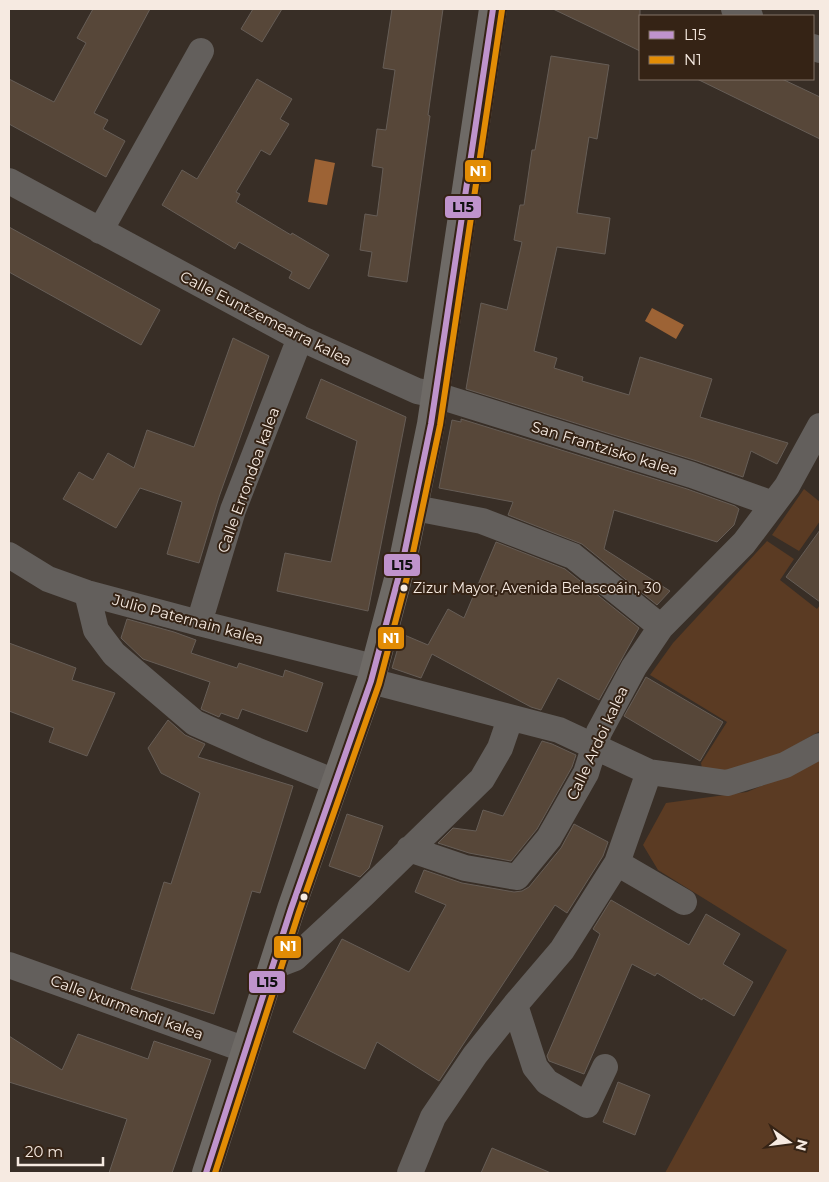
<svg xmlns="http://www.w3.org/2000/svg" width="829" height="1182" viewBox="0 0 829 1182" font-family="Montserrat,sans-serif">
	<rect width="100%" height="100%" fill="#382e26"/>
	<!-- green -->
	<path fill="#5b3b23" d="M804,489L820,502V521L799,551L772,535Z
		M767,541L794,559L780,580L817,609L820,605V731C785,750 744,781 702,768L701,763L727,722L650,675L673,643Z
		M820,760V1173H665L787,950L658,870L643,845L666,803L747,792L797,771Z"/>
	<!-- water -->
	<path fill="#9d6335" d="M315,159L335,163L327,205L308,202Z
		M652,308L684,325L676,339L645,321Z"/>
	<!-- building -->
	<path fill="#574739" stroke="#665d56" d="M93,9H150L94,113L108,120L103,129L125,141L106,177L9,124V79L54,102L86,43L77,38Z
		M253,9H282L262,42L241,29Z
		M392,9H443L428,115L430,116L407,282L368,276L372,252L360,250L365,214L377,216L380,193L383,168L372,166L377,129L386,130L395,70L383,68Z
		M553,9H640V51L601,32Z
		M551,56L609,65L597,139L589,137L577,213L610,218L605,254L557,247L534,351L557,358L554,368L583,377L582,381L629,395L640,357L712,379L700,417L788,443L777,464L751,451L743,477L697,461L466,389L481,303L507,310L522,242L514,240L520,205H524L532,150H535Z
		M257,79L292,99L280,119L289,124L270,155L261,150L236,192L240,194L236,202L291,235L292,233L329,255L309,289L289,278L292,272L239,242L235,249L162,205L182,170L197,179Z
		M697,79H782L820,97V139Z
		M9,227L160,310L141,345L9,272Z
		M233,338L269,356L219,497L199,563L167,554L182,502L140,488L116,528L63,499L79,472L93,480L108,453L134,468L147,430L194,447Z
		M321,379L406,417L368,611L277,591L285,553L331,562L357,441L306,418Z
		M461,419L687,489L735,506L739,509L734,525L717,542L614,510L604,549L670,591L657,605L582,544L508,515L513,502L439,488L452,420L461,422Z
		M820,530V602L786,577Z
		M496,542L565,569L639,628L599,700L558,678L541,710L531,707L432,654L421,678L392,668L402,634L428,645L448,609L464,618Z
		M127,619L174,632L196,640L191,653L237,668L239,663L283,677L285,670L323,683L307,732L242,709L238,719L221,713L219,717L203,710L201,709L210,682L143,659L121,638Z
		M9,643L76,668L72,680L115,693L87,756L49,742L54,728L9,711Z
		M646,677L723,722L700,761L624,716Z
		M168,720L185,735L205,744L198,757L293,786L260,893L252,891L214,1014L131,989L164,882L171,884L200,793L161,773L148,748Z
		M542,741L552,744L576,755L572,767L537,829L511,861L469,853L438,843L453,828L476,831L483,810L503,816Z
		M347,814L383,826L369,868L360,877L329,866Z
		M574,824L608,842L603,856L567,913L555,905L439,1081L377,1042L365,1069L293,1032L342,939L409,972L446,905L415,892L424,870L462,883L514,892L522,891L529,887L561,848Z
		M611,900L689,945L706,914L740,934L723,964L753,982L734,1016L703,998L702,1000L657,973L655,976L632,964L584,1074L549,1061L547,1056L600,934L593,929Z
		M78,1034L148,1059L154,1041L211,1060L172,1173H109L127,1119L9,1082V1036L62,1070Z
		M618,1082L650,1095L635,1135L603,1122Z
		M492,1148L551,1173H481Z"/>
	<g fill="none" stroke-linecap="round" stroke-linejoin="round">
		<!-- street -->
		<path stroke="#635f5c" stroke-width="26" d="M734,9L750,16
			M813,47L820,50
			M9,181L300,338L417,391L436,395L692,475L773,504
			M100,231L201,51
			M415,508L482,521L573,556L661,627
			M9,555L48,579L87,593L199,623L374,667
			M87,593L96,630L114,654L195,723L256,750L335,782
			M199,623L233,510L300,338
			M371,681L559,730L649,772L727,783L785,765L820,746
			M409,849L465,868L517,877L549,838L586,773L599,732L634,667L661,627L744,543L787,486L820,426
			M617,863L684,902
			M9,965L246,1050
			M274,966L295,958L364,894L482,779L500,748L510,719
			M515,1005L535,1067L547,1082L587,1105L605,1067
			M410,1173L433,1117L475,1055L515,1005L562,950L617,863L649,772"/>
		<!-- secondary -->
		<path stroke="#6e6a66" stroke-width="28" d="M206,1173L291,909L371,681L403,560L431,424L493,9"/>
		<defs>
			<path id="bus-1" d="M206,1173L291,909L371,681L403,560L431,424L493,9"/>
			<path id="bus-2" d="M215,1173L299,912L379,684L411,562L440,425L502,10"/>
		</defs>
		<!-- bus-1 casing -->
		<use href="#bus-1" stroke="#352315" stroke-width="10"/>
		<!-- bus-2 casing -->
		<use href="#bus-2" stroke="#352315" stroke-width="10"/>
		<!-- bus-1 -->
		<use href="#bus-1" stroke="#bf93cc" stroke-width="6"/>
		<!-- bus-2 -->
		<use href="#bus-2" stroke="#e28c05" stroke-width="6"/>
	</g>
	<!-- markers -->
	<g fill="#f6eae1" stroke="#352315" stroke-width="2">
		<circle cx="404" cy="588" r="4.5"/>
		<circle cx="304" cy="897" r="4.5"/>
	</g>
	<g text-anchor="middle" dominant-baseline="central" stroke-width="4" stroke-linejoin="round" paint-order="stroke">
		<!-- bus labels -->
		<g font-size="14" fill="#f6eae1" stroke="#352315" text-anchor="start">
			<text x="413" y="588">Zizur Mayor, Avenida Belascoáin, 30</text>
		</g>
		<!-- street labels -->
		<g font-size="15" fill="#f6eae1" stroke="#352315">
			<text transform="translate(266 318) rotate(27)">Calle Euntzemearra kalea</text>
			<text transform="translate(605 448) rotate(17)">San Frantzisko kalea</text>
			<text transform="translate(248 480) rotate(-70)">Calle Errondoa kalea</text>
			<text transform="translate(188 619) rotate(15)">Julio Paternain kalea</text>
			<text transform="translate(597 743) rotate(-65)">Calle Ardoi kalea</text>
			<text transform="translate(127 1007) rotate(20)">Calle Ixurmendi kalea</text>
		</g>
	</g>
	<g stroke="#352315" stroke-width="2">
		<rect x="464" y="159" width="28" height="24" rx="5" fill="#e28c05"/>
		<rect x="444" y="195" width="38" height="24" rx="5" fill="#bf93cc"/>
		<rect x="383" y="553" width="38" height="24" rx="5" fill="#bf93cc"/>
		<rect x="377" y="626" width="28" height="24" rx="5" fill="#e28c05"/>
		<rect x="273" y="935" width="29" height="24" rx="5" fill="#e28c05"/>
		<rect x="248" y="970" width="38" height="24" rx="5" fill="#bf93cc"/>
	</g>
	<g font-size="14" text-anchor="middle" font-weight="bold" fill="#fff">
		<text x="478" y="176">N1</text>
		<text x="391" y="643">N1</text>
		<text x="288" y="951">N1</text>
	</g>
	<g font-size="14" text-anchor="middle" font-weight="bold" fill="#111">
		<text x="463" y="212">L15</text>
		<text x="402" y="570">L15</text>
		<text x="267" y="987">L15</text>
	</g>
	<!-- border -->
	<rect width="829" height="1182" fill="none" stroke="#f6eae1" stroke-width="20"/>
	<!-- legend -->
	<rect x="639" y="15" width="175" height="65" fill="#352315" stroke="#827367"/>
	<rect x="649" y="31" width="25" height="8" fill="#bf93cc" stroke="#827367"/>
	<text x="684" y="40" font-size="15" fill="#f6eae1">L15</text>
	<rect x="649" y="56" width="25" height="8" fill="#e28c05" stroke="#827367"/>
	<text x="684" y="65" font-size="15" fill="#f6eae1">N1</text>
	<!-- north arrow -->
	<g transform="translate(789 1142) rotate(104)" stroke="#352315" stroke-width="4" paint-order="stroke">
	<path d="M0-4L9 19L0 12L-9 19Z" fill="#f6eae1"/>
	<text y="-8" font-size="14" font-weight="bold" text-anchor="middle" fill="#f6eae1">N</text>
	</g>
	<!-- scale -->
	<path d="M18 1157v8h85v-8" fill="none" stroke="#f6eae1" stroke-width="2.5"/>
	<text x="25" y="1157" font-size="15" fill="#f6eae1" stroke="#352315" stroke-width="4" paint-order="stroke">20 m</text>
</svg>
